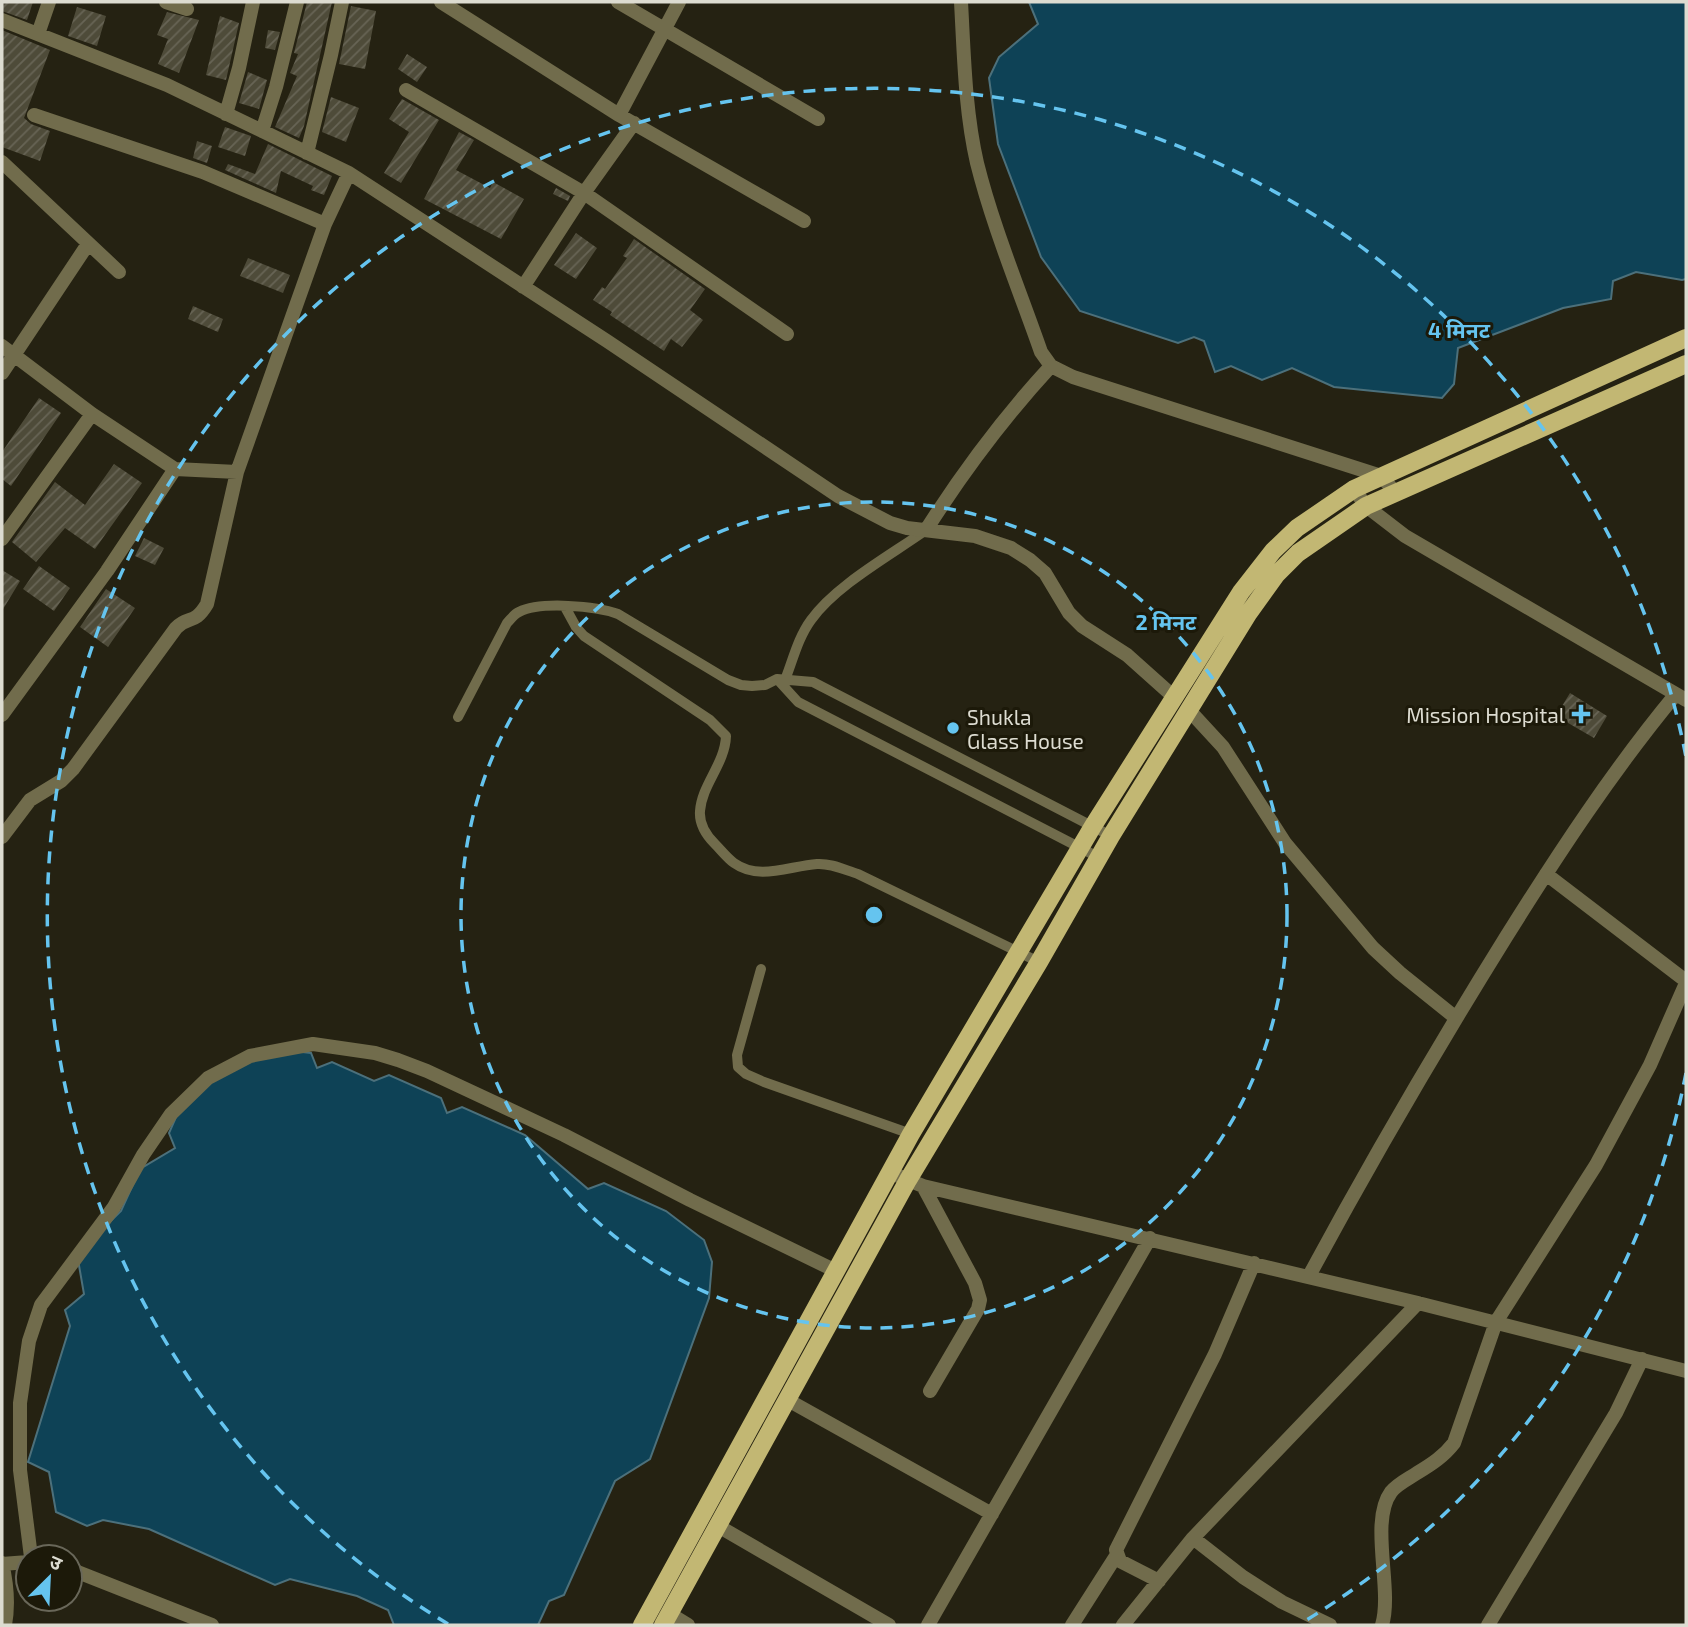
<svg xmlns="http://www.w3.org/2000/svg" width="1688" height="1627" viewBox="0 0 1688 1627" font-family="'Exo 2','Noto Sans Devanagari',sans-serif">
	<defs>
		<pattern id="building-hatch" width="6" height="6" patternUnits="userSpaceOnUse" patternTransform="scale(1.75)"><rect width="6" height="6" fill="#4e4b39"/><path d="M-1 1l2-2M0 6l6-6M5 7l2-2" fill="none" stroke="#676455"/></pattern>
	</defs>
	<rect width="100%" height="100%" fill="#252212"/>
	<!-- water -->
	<path fill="#0e4256" stroke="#4c707b" stroke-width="2" d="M1002,2H1686V279L1682,280L1636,272L1613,281L1611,299L1563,308L1458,348L1454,384L1442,398L1334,387L1292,368L1262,380L1231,366L1215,372L1204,341L1194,337L1178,343L1080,311L1041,257L998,144L989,78L999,57L1038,24L1029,2Z
		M275,1049L311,1053L317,1068L332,1062L374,1081L389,1075L441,1098L447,1113L462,1107L525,1135L588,1189L604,1183L666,1211L704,1240L712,1262L709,1298L650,1459L615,1481L564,1595L549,1601L538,1625H394L388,1610L357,1596L290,1579L275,1585L149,1529L103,1520L87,1526L56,1512L49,1472L28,1462L70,1326L65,1310L84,1294L77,1254L121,1211L140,1169L175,1148L169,1133L183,1101L222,1069Z"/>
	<!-- building -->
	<path fill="url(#building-hatch)" d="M2,2H33L27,20L2,11Z
		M307,2H332L304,126L299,138L275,127L297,76L290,73L298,54L294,53Z
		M351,6L376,11L365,69L339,64Z
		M77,7L106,16L97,46L68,36Z
		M167,12L199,20L179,73L158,64L168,39L157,35Z
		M220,16L239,23L226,80L206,75Z
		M2,30L50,50L24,118L31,124L50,131L40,161L2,147Z
		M268,30L280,32L275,50L265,48Z
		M407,54L427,67L417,82L398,69Z
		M248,72L267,80L259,109L239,103Z
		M331,97L359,108L346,142L322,132Z
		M402,99L439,120L401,183L384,173L409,132L389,119Z
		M225,127L251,136L245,156L218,147Z
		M459,132L474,140L456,170L490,188L493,182L524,199L501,239L424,199Z
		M197,141L212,146L207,163L193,158Z
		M268,144L332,176L324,195L311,190L313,186L281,171L276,193L225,170L228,164L255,174Z
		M556,188L570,196L568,201L553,194Z
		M576,233L597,248L576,279L554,265Z
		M634,239L705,289L690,310L703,320L682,347L671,339L664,351L610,315L612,312L593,300L602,287L605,289L627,258L623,256Z
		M248,258L290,275L283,293L240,276Z
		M193,306L223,319L218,332L188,319Z
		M39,398L61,413L11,486L2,479V452Z
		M114,464L142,483L95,549L65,528L36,562L12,542L55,482L85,505Z
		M144,538L164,548L155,565L135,556Z
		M39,566L70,588L54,611L23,589Z
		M2,570L20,581L2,611Z
		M106,589L135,608L108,647L80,627Z
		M1570,693L1607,716L1594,738L1556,716Z"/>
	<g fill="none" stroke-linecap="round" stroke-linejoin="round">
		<!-- lane -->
		<path stroke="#716c4c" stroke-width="10" d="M565,607L576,627L584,636L710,720L726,736C725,764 702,784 700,811C699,824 706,835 715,844C721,850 727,858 734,863C759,881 789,866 817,864C831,863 845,870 858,874L1039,962
			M777,679L798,702L1098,857
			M783,685C792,664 797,639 811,620C836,585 891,555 926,530
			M458,717L507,623C511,619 514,614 519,612C540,601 596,606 618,614L728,680L741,685L752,686L765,685L777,679L813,682L1111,836
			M761,969L737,1055L738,1067L746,1074L764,1082L911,1134"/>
		<!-- street -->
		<path stroke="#716c4c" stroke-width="14" d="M166,2L187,9
			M441,2L619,115L804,221
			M618,2L818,119
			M961,2C964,55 965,111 977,163C993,227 1019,289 1041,352L1051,366L1073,377L1381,476L1395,492
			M2,20L167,85L349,173L607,341L838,496L890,523L907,528L975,536L1011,548L1030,560L1045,573L1069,613L1082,626L1127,655L1174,697
			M38,34L49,2
			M406,90L584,193L787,334
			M226,114L239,68L253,2
			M34,115L203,172L325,224
			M619,115L679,2
			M262,131L276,87L297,2
			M307,153L331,55L342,2
			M2,162L119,272
			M523,287L584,193L634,123
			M2,346L92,414L175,469L237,472
			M2,373L88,244
			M1354,489L1366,506L1405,536L1686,700
			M926,530C963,472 1004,417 1051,366
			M2,539L92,414
			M1188,709L1223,747L1285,843L1373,948L1400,973L1456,1018
			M2,715L107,571L175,469
			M2,837L30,800L61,781L73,769L176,628C188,615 194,626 207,604L237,472L325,224L349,173
			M1546,874L1686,981
			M889,1172L923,1186L1418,1303L1686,1371
			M923,1186L975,1283L980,1300L978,1309L930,1391
			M1309,1276C1371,1161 1437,1048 1506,937C1558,854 1613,770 1676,694
			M786,1399L992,1514
			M718,1526L889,1625
			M1193,1538L1243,1577L1282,1602L1330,1625
			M31,1557L20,1470V1403L29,1341L41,1305L114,1207L143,1155L171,1114L208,1078L250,1056L313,1044L375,1053L398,1060L427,1071L564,1135L690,1200L836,1271
			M2,1563C7,1584 9,1603 5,1625
			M2,1564L28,1562
			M70,1569L212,1625
			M1159,1581L1120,1561L1116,1550L1215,1354L1254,1263
			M670,1614L688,1625
			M928,1625L1150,1238
			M1072,1625L1116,1556
			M1123,1625L1193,1538L1418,1303
			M1382,1625C1393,1589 1369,1522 1391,1492C1397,1484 1408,1479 1417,1473C1432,1464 1444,1456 1454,1443L1496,1322L1596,1165L1650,1065L1686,983
			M1488,1625L1616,1413L1642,1359"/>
		<!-- primary -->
		<path stroke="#c2b773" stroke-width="18" d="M642,1625L911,1134L1093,826L1241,592L1273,551L1297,528L1354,489L1686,338
			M663,1625L908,1180L1039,962L1111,836L1248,614L1276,575L1298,553L1366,506L1686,364"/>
	</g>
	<!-- distance rings -->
	<g fill="none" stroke="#65c4ef" stroke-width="3.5" stroke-dasharray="12 9">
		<circle cx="874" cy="915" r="413"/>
		<path d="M1686 1073A827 827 0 0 1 1300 1624M448 1624A827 827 0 1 1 1686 757"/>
	</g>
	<!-- markers -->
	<g fill="#65c4ef" stroke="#1c1909" stroke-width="2.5">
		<path d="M1577.5 703.5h7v7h7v7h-7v7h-7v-7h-7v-7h7z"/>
		<circle cx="953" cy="728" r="7"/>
	</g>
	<g text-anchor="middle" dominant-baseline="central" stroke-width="6" stroke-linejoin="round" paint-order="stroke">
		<!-- poi labels -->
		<g font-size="21" fill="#dddcd1" stroke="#1c1909" text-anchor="end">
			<text x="1565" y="714">Mission Hospital</text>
			<text x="967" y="716" text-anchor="start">Shukla<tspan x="967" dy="24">Glass House</tspan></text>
		</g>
	</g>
	<circle cx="874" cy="915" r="10" fill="#65c4ef" stroke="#1c1909" stroke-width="3.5"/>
	<g font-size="21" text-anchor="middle" font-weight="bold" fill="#65c4ef" stroke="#1c1909" stroke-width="6" stroke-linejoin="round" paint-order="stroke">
		<text x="1459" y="338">4 मिनट</text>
		<text x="1166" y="630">2 मिनट</text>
	</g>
	<!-- border -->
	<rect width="1688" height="1627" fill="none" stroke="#dddcd1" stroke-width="7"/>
	<!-- north arrow -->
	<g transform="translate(49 1578) rotate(24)"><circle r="33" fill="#1c1909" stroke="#696759" stroke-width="2"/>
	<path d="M0-5L12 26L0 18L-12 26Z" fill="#65c4ef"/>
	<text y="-10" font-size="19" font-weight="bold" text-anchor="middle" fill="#dddcd1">उ</text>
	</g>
</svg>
